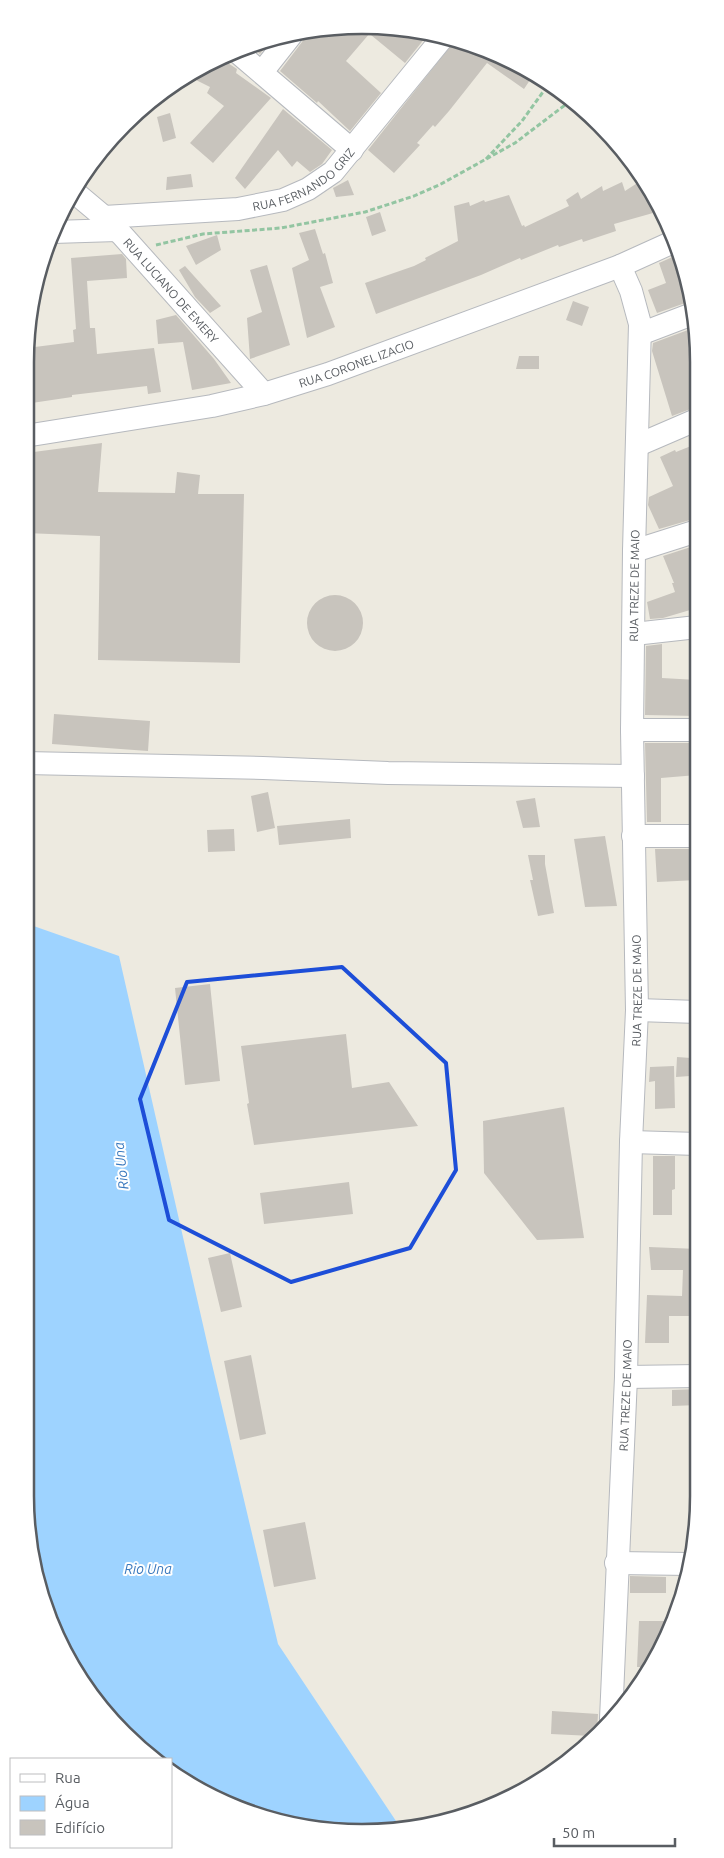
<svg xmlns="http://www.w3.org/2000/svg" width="724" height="1858" viewBox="0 0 724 1858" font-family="Ubuntu,sans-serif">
	<rect width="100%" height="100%" fill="#edeae0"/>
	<!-- water -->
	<path fill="#9ed3ff" d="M25,923L119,956L211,1360L278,1644L400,1827L318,1830L254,1815L194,1788L171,1770V1759H159L108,1718L62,1646L43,1605L25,1496Z"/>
	<!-- building -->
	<path fill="#c8c4bd" d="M376,26L346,61L381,93L350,131L318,101L317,103L280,71L302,42L305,36L304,31L318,28Z
		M378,26H384L429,33L405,63L371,35Z
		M272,39L260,54L249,45L254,43Z
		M456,39L527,69L534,74L524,89L487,63L449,111L435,127L433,125L417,143L420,145L394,173L368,150Z
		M220,58L237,69L236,73L271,98L213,163L190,143L224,106L207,93L210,87L186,75L194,70Z
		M283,109L332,150L322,164L310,172L297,161L292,167L278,150L245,189L235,178Z
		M170,113L176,138L163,142L157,117Z
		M191,174L193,187L166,190L167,177Z
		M348,180L354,195L336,197L333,188Z
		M642,180L653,213L614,224L616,231L583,242L582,239L559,247L558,245L521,260L520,258L481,275L376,314L365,283L414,266L426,260L425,258L458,241L454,206L469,202L470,206L484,200L485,202L509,195L522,226L524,225L525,227L569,206L566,200L578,192L581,199L602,186L603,191L622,182L625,191Z
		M380,212L386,231L372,236L366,217Z
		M315,229L323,254L325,253L333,283L320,287L335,327L307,338L292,268L309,260L299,233Z
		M217,235L221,250L196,265L186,246Z
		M122,254L126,259L127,278L87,281L90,328H95L97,354L154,348L161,392L148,394L147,386L72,395V397L25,404V362L27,348L74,342L73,330L76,329L71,258Z
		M677,255L683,273L681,274L691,301L657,313L648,290L666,283L659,263Z
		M267,265L290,345L250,359L247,318L262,312L250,270Z
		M185,266L221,306L210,313L195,297L179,270Z
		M573,301L589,307L582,326L566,320Z
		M176,315L214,359L231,383L192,390L183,342L158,344L156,320Z
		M696,327V344L693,345L696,355V407L672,416L652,351L653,343Z
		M519,356H539V369H516Z
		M102,443L98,492L175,493L177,472L200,475L198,494H244L240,663L98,660L100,536L25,533V471L26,453Z
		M696,444L697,518L659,529L648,505L649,497L673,486L660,457L675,450L676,452Z
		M697,545V608L663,618L650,619L647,602L675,592L672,583H674L663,556Z
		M307 623a28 28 0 1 1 56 0a28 28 0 1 1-56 0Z
		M662,644V678L697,680V716L645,715L646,646Z
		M54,714L150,721L148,751L52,744Z
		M645,743H697V775L661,778V822H647Z
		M268,792L275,828L257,832L251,796Z
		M535,798L540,827L523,828L516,801Z
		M350,819L351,838L279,845L277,826Z
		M234,829L235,851L208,852L207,830Z
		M605,836L617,906L585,907L574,839Z
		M655,849H697V880L657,882Z
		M528,855H545V864L554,913L538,916L530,880H533Z
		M210,984L220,1081L185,1085L175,988Z
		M346,1034L352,1088L389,1082L418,1126L254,1145L247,1104L249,1103L241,1046Z
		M677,1057L691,1058L690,1076L676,1077Z
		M674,1066L675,1108L655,1109V1081L649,1082L650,1067Z
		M564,1107L584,1238L537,1240L484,1173L483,1121Z
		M653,1156H675V1189L672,1190V1215H653Z
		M349,1182L353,1214L264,1224L260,1193Z
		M649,1247L698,1249L699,1316H669V1343H645L647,1295L682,1296L683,1270H651Z
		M230,1253L242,1307L221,1312L208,1258Z
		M251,1355L266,1434L240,1440L224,1361Z
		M699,1389V1405L672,1406V1390Z
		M305,1522L316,1579L274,1587L263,1530Z
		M630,1576L666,1577V1593H630Z
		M639,1621H666V1642L651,1667H637Z
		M552,1711L598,1714L597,1732L592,1736L551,1734Z"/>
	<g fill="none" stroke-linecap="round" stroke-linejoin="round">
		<defs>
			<g id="minor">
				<path d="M236,51L352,150"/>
				<path d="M262,72L292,34"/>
				<path id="s1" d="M73,191L104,217L122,235L264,394"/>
				<path id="s2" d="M104,217L238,209L283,200L308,189L333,172L444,36"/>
				<path d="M53,232L117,230"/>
				<path d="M640,334L695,313"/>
				<path id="s3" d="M25,436L212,406L264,394L328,374L620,266L673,242"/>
				<path d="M638,445L696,420"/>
				<path d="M634,551L697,531"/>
				<path d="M634,634L697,627"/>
				<path d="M632,730H697"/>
				<path d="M25,763L263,768L388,773L633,776"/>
				<path d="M633,836H697"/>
				<path d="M637,1010L698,1012"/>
				<path d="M631,1142L698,1144"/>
				<path d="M626,1377L699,1376"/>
				<path d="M616,1563L690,1564"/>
				<path id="s4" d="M611,1719L626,1377L631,1142L637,1010L632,730L634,551L640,324L631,291L620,266"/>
			</g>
		</defs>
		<!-- minor casing -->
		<use href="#minor" stroke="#b6b9be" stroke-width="24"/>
		<!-- path -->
		<path stroke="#93c5a2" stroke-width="3" stroke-dasharray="5 2.5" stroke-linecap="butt" d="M486,159L522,121L548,85
			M156,245L203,234L281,228L365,212L414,196L441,184L515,143L569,102"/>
		<!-- minor -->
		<use href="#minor" stroke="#fff" stroke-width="22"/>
	</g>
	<!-- marked area -->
	<path fill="none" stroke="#1d4ed8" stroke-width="4" stroke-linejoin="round" d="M342,967L446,1063L456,1170L410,1248L291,1282L169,1220L140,1099L187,982Z"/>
	<g text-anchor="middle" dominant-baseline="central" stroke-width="4" stroke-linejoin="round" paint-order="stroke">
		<!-- street labels -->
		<g font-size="12" fill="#595d62" stroke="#fff">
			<text stroke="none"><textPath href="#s2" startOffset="208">RUA FERNANDO GRIZ</textPath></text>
			<text stroke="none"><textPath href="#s1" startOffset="140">RUA LUCIANO DE EMERY</textPath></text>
			<text stroke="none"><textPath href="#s3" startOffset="340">RUA CORONEL IZACIO</textPath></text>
			<text stroke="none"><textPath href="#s4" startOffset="1134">RUA TREZE DE MAIO</textPath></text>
			<text stroke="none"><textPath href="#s4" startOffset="729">RUA TREZE DE MAIO</textPath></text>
			<text stroke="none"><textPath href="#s4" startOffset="324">RUA TREZE DE MAIO</textPath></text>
		</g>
		<!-- water labels -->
		<g font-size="14" font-style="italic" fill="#3a79be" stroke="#fff">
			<text transform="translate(121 1166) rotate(-96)">Rio Una</text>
			<text x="148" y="1569">Rio Una</text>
		</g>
	</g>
	<!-- crop -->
	<path d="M0 0H724V1858H0ZM362 34H362A328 328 0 0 1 690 362V1496A328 328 0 0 1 362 1824H362A328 328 0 0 1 34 1496V362A328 328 0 0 1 362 34Z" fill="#fff" fill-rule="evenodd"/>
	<path fill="none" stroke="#595d62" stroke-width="2.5" d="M362 34H362A328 328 0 0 1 690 362V1496A328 328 0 0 1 362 1824H362A328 328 0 0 1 34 1496V362A328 328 0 0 1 362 34Z"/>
	<!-- legend -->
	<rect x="10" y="1758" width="162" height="90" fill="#ffffff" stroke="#bdbec0"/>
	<rect x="20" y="1774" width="25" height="8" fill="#ffffff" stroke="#bdbec0"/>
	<text x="55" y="1783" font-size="15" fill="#595d62">Rua</text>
	<rect x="20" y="1796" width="25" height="15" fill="#9ed3ff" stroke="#bdbec0"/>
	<text x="55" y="1808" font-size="15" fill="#595d62">Água</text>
	<rect x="20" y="1820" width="25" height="15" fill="#c8c4bd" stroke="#bdbec0"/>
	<text x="55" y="1833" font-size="15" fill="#595d62">Edifício</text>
	<!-- scale -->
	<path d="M554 1838v8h121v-8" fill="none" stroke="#595d62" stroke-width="2.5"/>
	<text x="562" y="1838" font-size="15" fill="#595d62" stroke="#ffffff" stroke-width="4" paint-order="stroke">50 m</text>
</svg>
